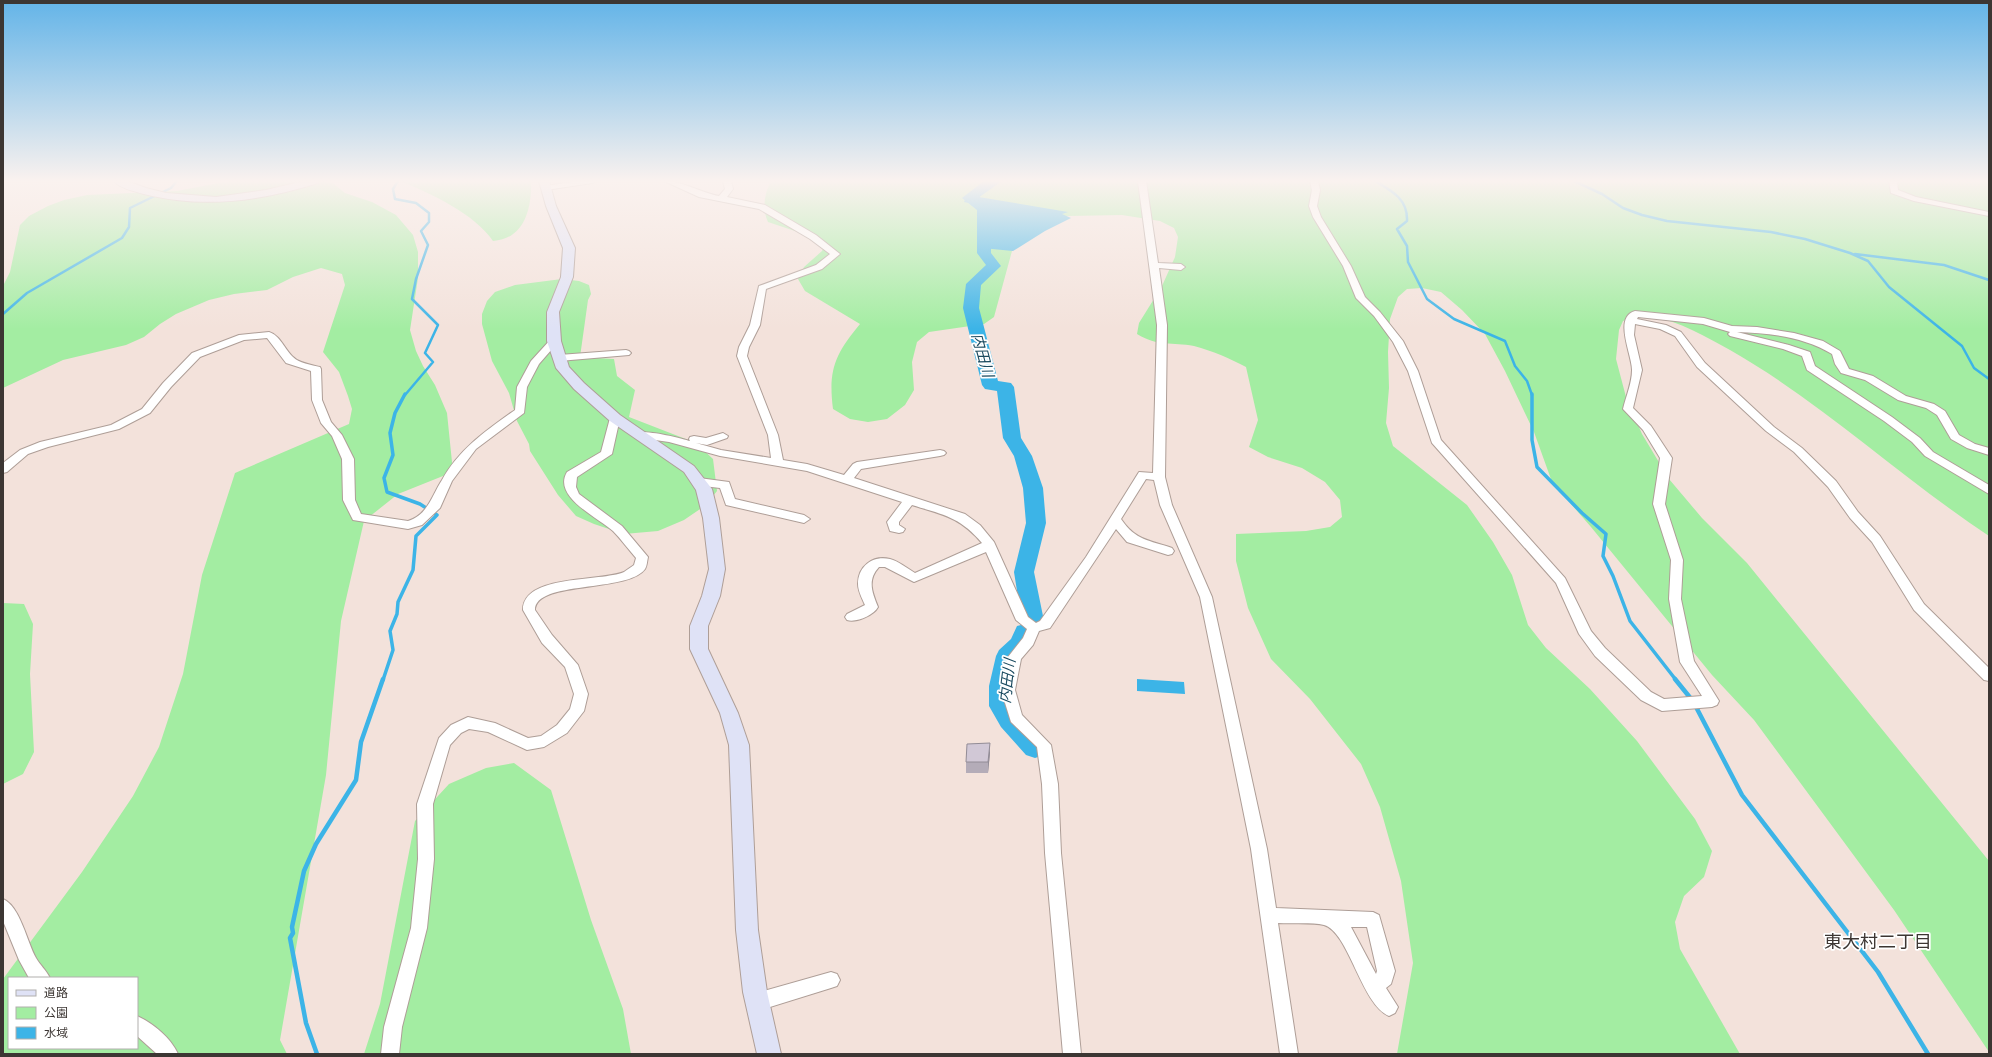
<svg xmlns="http://www.w3.org/2000/svg" width="1992" height="1057" viewBox="0 0 1992 1057" font-family="'Public Sans','Noto Sans JP',sans-serif">
	<rect width="100%" height="100%" fill="#f3e2db"/>
	<!-- green -->
	<path fill="#a3eda2" fill-rule="evenodd" d="M229,181H326L334,184L345,193L372,202L396,215L413,235L418,252V278L410,330L416,351L423,366L435,385L447,413L453,472L398,494L364,521L341,621L326,775L280,1040L287,1054H3V979L82,872L133,796L159,747L183,674L202,575L235,473L349,424L352,409L348,396L339,372L323,352L345,285L342,274L321,268L293,277L267,290L234,294L209,300L176,314L160,324L144,337L126,345L63,360L3,388V286L10,272L20,225L29,216L48,206L64,200L87,195L177,191ZM9,978H137V1048H9Z
		M401,181H531C532,207 525,239 493,241C474,213 431,194 401,181Z
		M771,181H1989V536C1900,477 1823,403 1730,350C1706,337 1680,321 1652,317C1642,315 1633,317 1623,321L1619,330L1616,359L1626,397L1642,434L1669,479L1702,518L1747,563L1989,861V1052L1894,910L1754,720L1712,675L1591,527L1552,482L1534,432L1505,371L1485,334L1462,310L1441,292L1422,288L1407,289L1398,297L1390,319L1388,352L1389,388L1386,423L1393,446L1467,505L1493,542L1512,575L1528,625L1546,648L1590,689L1637,741L1695,819L1712,851L1704,877L1684,896L1675,922L1680,949L1740,1054H1397L1413,963L1401,881L1380,807L1361,764L1310,699L1271,659L1248,608L1236,561V534L1306,531L1330,527L1342,517L1340,500L1325,482L1302,468L1268,457L1249,447L1258,420L1246,367C1229,358 1213,351 1194,346C1172,342 1158,347 1137,334L1139,323L1162,286L1175,257L1178,237L1174,228L1160,221L1122,215L1067,216L1048,220L1012,251L994,317L984,324L929,332L917,342L912,362L914,390L905,405L887,419L868,422L850,419L833,409C828,370 835,354 860,324L805,291L798,279L804,267L822,251L825,244L807,235L768,222C762,209 764,194 771,181Z
		M562,279L579,281L589,285L591,294L588,300L580,357L614,359L617,376L635,390L629,417L696,443L713,459L717,491L706,505L684,520L658,531L624,534L594,524L576,516L558,495L530,451L529,444L517,421L509,393L492,361L482,324V314L487,301L495,292L515,285Z
		M3,603L24,604L33,624L30,674L34,752L23,774L3,784Z
		M514,763L551,790L591,920L623,1009L631,1054H364L380,1004L415,821L449,784L486,768Z"/>
	<!-- water -->
	<path fill="#3cb4e7" d="M967,195L1068,212L1062,214L1071,218L1045,231L1013,251L982,248L981,234L977,226L980,214L978,205L964,202Z
		M1137,679L1184,682L1185,694L1137,691Z"/>
	<g fill="none" stroke-linecap="round" stroke-linejoin="round">
		<!-- stream-far2 -->
		<path stroke="#3cb4e7" stroke-width="2.5" d="M398,181L393,189L395,199L416,203L429,213V222L421,231L428,245L416,279L412,299L438,325L425,353L433,362L405,395
			M1375,181C1392,191 1408,199 1407,221L1397,229L1407,246L1408,262L1427,299L1454,319L1505,341L1515,366L1527,381L1532,395
			M1574,181L1602,194L1623,208L1642,215L1667,221L1771,232L1805,239L1850,253L1868,261L1889,287L1962,346L1974,368L1989,379
			M1855,254L1944,265L1989,280
			M3,314L27,293L122,238L129,227L130,208L171,188L177,181"/>
		<!-- stream-far1 -->
		<path stroke="#3cb4e7" stroke-width="3.5" d="M1532,394V440L1537,467L1582,513L1606,534L1603,556L1613,576L1630,621L1676,680
			M383,680L393,650L390,631L397,614L398,602L413,570L416,536L437,515L420,504L387,492L384,478L393,455L390,433L395,413L405,394"/>
		<!-- stream -->
		<path stroke="#3cb4e7" stroke-width="4.5" d="M1675,679L1692,700
			M1695,705L1742,795L1878,972L1928,1054
			M317,1054L306,1023L290,938L293,933L292,927L304,871L316,844L356,780L361,742L383,679"/>
		<!-- river -->
		<path fill="#3cb4e7" fill-rule="evenodd" d="M984,181H1002L978,198L991,208V253L1001,266L981,285L979,308L998,381L1011,383L1014,387L1021,438L1032,456L1043,488L1046,523L1034,572L1043,616L1040,622L1032,624L1024,622L1021,616L1014,572L1026,523L1023,488L1014,456L1003,438L997,391L985,389L982,385L963,308L966,284L986,265L977,253V210L962,198Z
			M1025,624L1033,626L1036,632L1029,649L1018,660L1013,686V705L1017,713L1044,741L1047,748L1044,755L1035,758L1026,755L1001,727L989,706V686L996,656L999,650L1011,639L1017,626Z"/>
		<defs>
			<path id="street" d="M578,181H596L592,183L546,190L542,188L546,186Z
				M664,181C680,180 702,193 719,196L725,189L723,181H731L733,189L727,197L765,205L816,235L840,254L822,269L766,289L760,325L749,347L747,356L778,435L783,460L807,464L844,475L853,464L857,462L940,450L944,451L946,453L944,455L940,456L861,469L854,478L965,514L980,525L994,542L1028,617L1036,623L1040,621L1086,557L1139,472L1153,473L1157,325L1138,181H1146L1158,263L1181,264L1185,267L1181,270L1159,268L1167,325L1165,477L1172,505L1212,597L1267,849L1276,908L1373,912L1379,915L1395,971L1391,984L1386,988L1398,1007L1395,1013L1389,1016C1361,1004 1349,932 1324,925C1312,922 1292,924 1278,923L1298,1054H1280L1251,849L1200,597L1160,505L1154,480L1146,479L1121,519C1136,541 1149,540 1172,548L1174,551L1172,554L1168,555L1127,542L1116,529L1050,628L1039,631L1033,645L1021,659L1015,690L1022,715L1051,745L1058,784L1061,853L1081,1054H1063L1045,853L1042,784L1037,747L1011,722L1001,690L1008,657L1023,638L1027,629L1016,620L986,552L914,582L885,567H879C867,580 872,592 878,607C874,615 856,623 847,620L845,617L847,614L865,605C862,598 858,591 858,584C858,566 873,555 890,559C898,561 907,568 915,573L982,543C960,517 944,515 912,505L899,522V525L905,529L903,532L899,533L890,531L887,522L902,502L807,471L720,456L669,442L634,437L633,435C639,427 680,438 690,441L689,439L690,437L694,436L706,438L723,433L728,436L727,438L707,445L696,443L721,450L771,458L768,435L737,356L739,347L750,325L759,286L816,265L830,254L810,239L759,209L699,197ZM1351,927H1367L1377,971L1376,974Z
				M1310,181H1318L1320,190L1317,206L1321,217L1351,266L1365,297L1380,312L1403,341L1418,371L1441,440L1565,578L1591,631L1605,648L1651,692L1664,699L1702,696L1680,662L1669,599L1671,560L1653,504L1660,458L1643,430L1623,409C1626,396 1632,383 1632,370C1632,355 1613,317 1635,311L1704,318L1732,326L1757,327L1794,333L1823,341L1840,351L1849,369L1873,376L1906,396L1934,404L1945,411L1959,435L1975,444L1989,448V455L1967,448L1951,439L1937,415L1926,408L1898,400L1865,380L1841,373L1835,364L1832,354C1804,337 1770,333 1737,332L1789,345L1810,352L1815,366L1892,417L1920,438L1933,452L1989,485V494L1925,456L1912,442L1884,421L1807,370L1802,356L1783,349L1730,336L1728,334L1730,332L1703,324L1638,317L1637,319L1666,325L1681,332L1705,363L1774,427L1802,448L1836,481L1858,512L1880,536L1924,604L1989,668V681L1984,680L1914,610L1872,542L1850,518L1828,487L1794,452L1766,431L1697,367L1675,336L1660,329L1635,324L1634,335L1642,370L1633,408L1651,426L1672,458L1665,504L1683,560L1681,599L1694,661L1719,701L1717,705L1712,707L1662,711L1641,700L1595,656L1579,634L1556,583L1432,443L1408,371L1393,342L1374,316L1356,298L1343,266L1313,217L1309,206L1312,190Z
				M1889,181H1897L1898,190L1916,197L1989,212V216L1914,201L1891,193Z
				M269,332C280,335 285,350 293,357C298,363 312,365 320,367L321,369L322,400L331,422L342,435L354,459L355,500L361,514L408,521C428,515 432,495 442,480C459,449 487,430 515,410L517,387L531,361L551,339L554,338L559,341L539,364L527,387L524,413L476,449L452,481L440,508L422,525L408,529L353,520L343,500L342,459L332,436L321,423L312,400L311,371L286,363L267,338L244,340L200,357L171,387L150,413L119,429L48,447L28,454L7,472L3,473V463L20,450L40,442L111,425L142,409L163,383L192,353L239,335Z
				M626,350L629,351L631,353L629,355L559,361L554,358L559,355Z
				M615,415L620,418L612,454L577,477L576,487L579,494L622,526L648,557C647,561 647,566 645,569C628,593 535,580 535,610L552,635L578,665L588,694L584,711L567,733L544,747L527,750L488,732L469,729L461,733L450,745L433,804L434,859L427,928L402,1027L399,1054H381L384,1027L411,928L418,859L417,804L439,738L451,725L468,717L495,723L528,738L541,736L557,725L570,709L574,694L565,667L542,643L523,610C523,574 601,582 624,572C627,570 631,567 634,565L636,558C628,549 621,539 613,531C599,518 552,497 567,472L601,452L610,418Z
				M699,478L729,482L735,499L804,515L810,519L804,523L726,505L720,488L695,485L693,482Z
				M3,899C20,906 27,942 36,958C40,965 46,970 50,978H29L19,960L3,921Z
				M831,972L837,974L840,980L837,986L831,988L757,1011L751,1008L748,1002L751,996L757,993Z
				M137,1016C153,1023 171,1038 178,1054H157L137,1036Z"/>
			<path id="secondary" d="M114,181H127L146,188L166,193L216,197L266,190L304,181H319L318,183C260,201 204,209 144,194C136,192 119,188 114,181Z
				M539,181H549L556,206L575,248L573,277L559,312L561,341L569,367L584,383L620,415L694,466L712,489L719,518L725,569L720,596L708,626V649L738,713L749,745L758,930L767,992L781,1054H757L743,992L736,930L729,745L720,713L690,649V626L702,596L709,569L703,518L696,490L684,472L610,421L574,389L556,368L547,341V312L561,277L563,248L546,206Z"/>
		</defs>
		<!-- street casing -->
		<use href="#street" stroke="#ae9e97" stroke-width="2"/>
		<!-- secondary casing -->
		<use href="#secondary" stroke="#ae9e97" stroke-width="2"/>
		<!-- street -->
		<use href="#street" fill="#fff" fill-rule="evenodd"/>
		<!-- secondary -->
		<use href="#secondary" fill="#dfe2f6" fill-rule="evenodd"/>
	</g>
	<!-- wall -->
	<path fill="#b4acb8" d="M990,753L988,773H966V762Z"/>
	<!-- shaded-wall -->
	<path fill="#928c96" d="M990,743V753L988,773V762Z"/>
	<!-- building -->
	<path fill="#d1c8d6" stroke="#928c96" d="M990,743L988,762H966L967,744Z"/>
	<!-- sky -->
	<linearGradient id="sky" x2="0" y2="1"><stop stop-color="#63b4e8"/><stop offset="0.55" stop-color="#faf2ef"/><stop offset="1" stop-color="#faf2ef" stop-opacity="0"/></linearGradient>
	<rect width="1992" height="329" fill="url(#sky)"/>
	<g text-anchor="middle" dominant-baseline="central" stroke-width="3.5" stroke-linejoin="round" paint-order="stroke">
		<!-- water labels -->
		<g font-size="15" font-style="italic" fill="#1b4b60" stroke="#fff">
			<text transform="translate(983 355) rotate(75)">内田川</text>
			<text transform="translate(1007 681) rotate(-83)">内田川</text>
		</g>
		<!-- near-neighbourhood labels -->
		<g font-size="18" fill="#3c3633" stroke="#fff">
			<text x="1878" y="941">東大村二丁目</text>
		</g>
	</g>
	<!-- border -->
	<rect width="1992" height="1057" fill="none" stroke="#3c3633" stroke-width="8"/>
	<!-- legend -->
	<rect x="8" y="977" width="130" height="72" fill="#ffffff" stroke="#b1afad"/>
	<rect x="16" y="990" width="20" height="6" fill="#dfe2f6" stroke="#b1afad"/>
	<text x="44" y="997" font-size="12" fill="#3c3633">道路</text>
	<rect x="16" y="1007" width="20" height="12" fill="#a3eda2" stroke="#b1afad"/>
	<text x="44" y="1017" font-size="12" fill="#3c3633">公園</text>
	<rect x="16" y="1027" width="20" height="12" fill="#3cb4e7" stroke="#b1afad"/>
	<text x="44" y="1037" font-size="12" fill="#3c3633">水域</text>
</svg>
